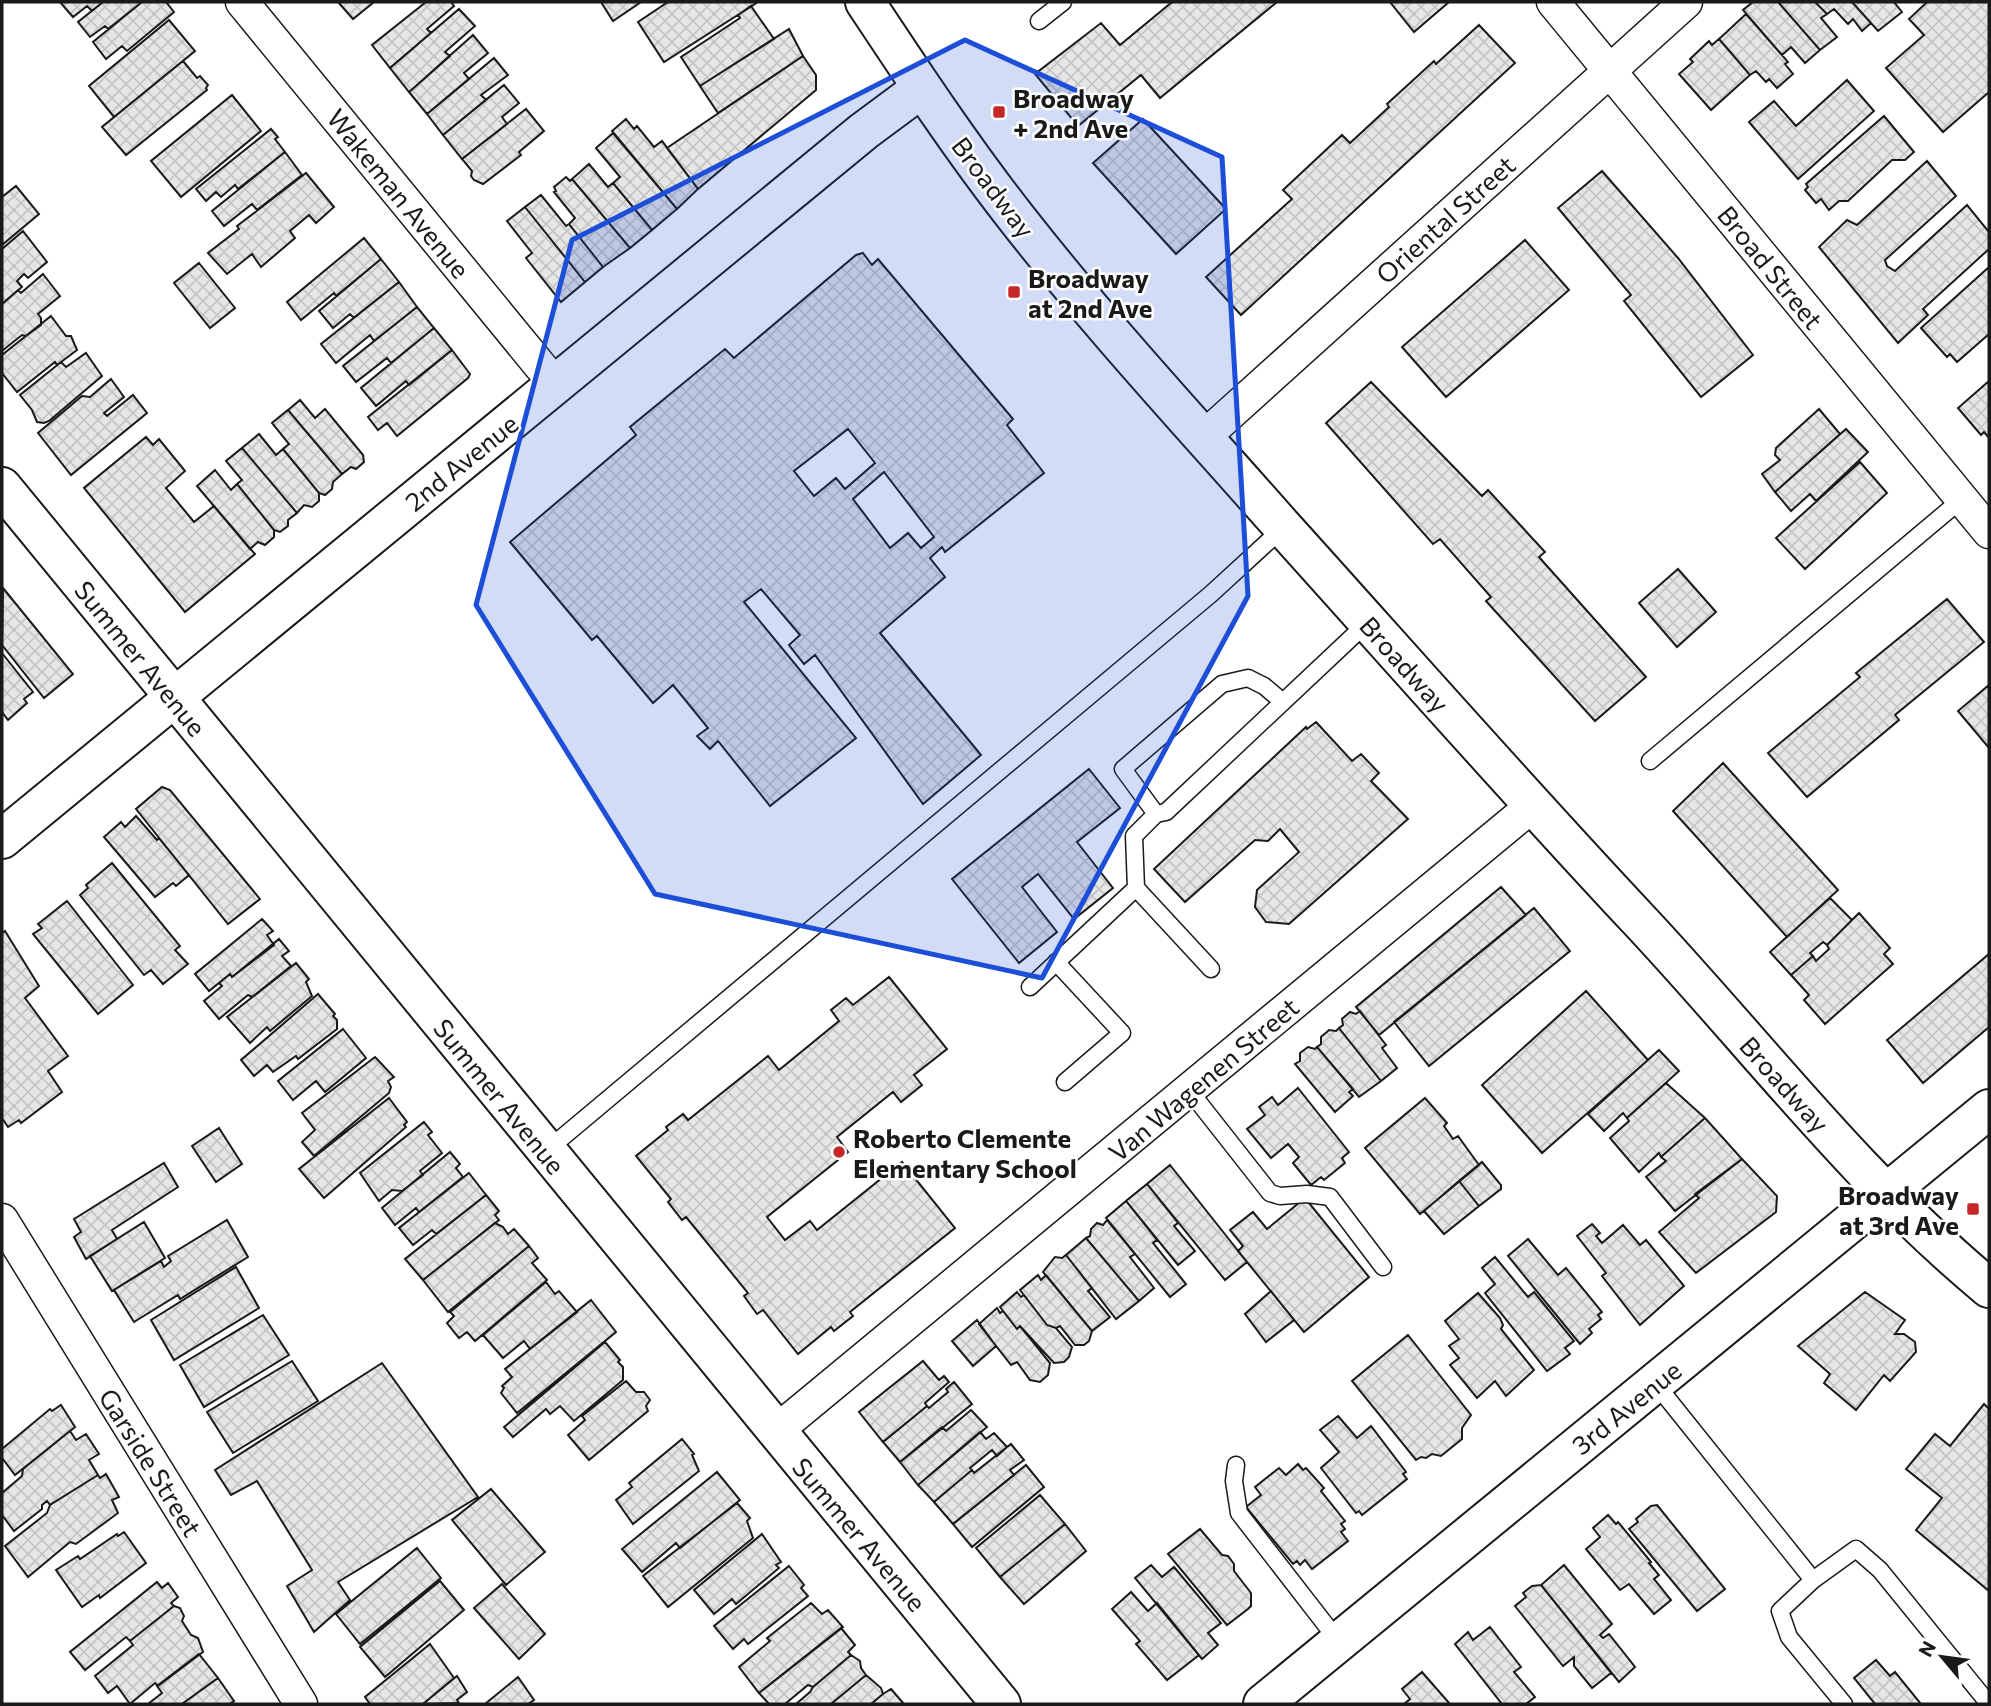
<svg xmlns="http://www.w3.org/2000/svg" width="1991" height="1706" viewBox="0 0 1991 1706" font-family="Commissioner,sans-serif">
	<defs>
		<pattern id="building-cross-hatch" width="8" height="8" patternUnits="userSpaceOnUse" patternTransform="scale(1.75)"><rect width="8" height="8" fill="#e6e6e6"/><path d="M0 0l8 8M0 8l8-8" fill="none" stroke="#c5c5c5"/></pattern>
	</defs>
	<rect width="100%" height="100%" fill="#fff"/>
	<!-- building -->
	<path fill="url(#building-cross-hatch)" stroke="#1a1a1a" stroke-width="2" fill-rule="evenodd" d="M60,2H103L92,11L87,6L73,17Z
		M103,2H142L108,29L105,26L90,37L78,22Z
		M142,2H166L174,12L127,51L122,46L106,59L93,42Z
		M338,2H374L353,19Z
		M426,2H451L454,6L427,29L431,33L390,68L372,45Z
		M601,2H641L613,21Z
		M668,2H758L664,62L638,22Z
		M1172,2H1277L1160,98L1141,75L1078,126L1035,74L1101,23L1120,45Z
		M1390,2H1449L1414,32Z
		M1753,2H1778L1820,50L1805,63L1791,47L1782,55L1743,10Z
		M1778,2H1815L1827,14L1821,18L1837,37L1820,50Z
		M1815,2H1852L1871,23L1862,31L1853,19L1848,24L1834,9L1827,14Z
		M1852,2H1894L1902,12L1878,31Z
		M1927,2H1989V92L1943,132L1886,68L1924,35L1909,19Z
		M751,6L774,39L700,86L681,57L740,18L738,15Z
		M459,9L475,26L445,52L450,56L409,92L390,68Z
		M1746,14L1788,62L1785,64L1793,74L1777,88L1769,79L1766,82L1756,71L1750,75L1719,39Z
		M169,20L195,51L114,117L89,86Z
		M1479,25L1515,63L1241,315L1206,277L1292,199L1283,190L1342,135L1350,143L1389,107L1387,104L1434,61L1436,64Z
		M789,29L803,56L718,113L700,86Z
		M473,35L488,53L464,73L469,79L427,114L409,92Z
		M1719,39L1750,75L1711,110L1679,74L1693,62L1690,59L1709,41L1712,45Z
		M803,56L816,75V90L698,189L667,148Z
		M494,58L508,75L481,95L486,100L443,135L427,114Z
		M183,61L197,78L200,76L208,85L206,88L207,90L126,155L102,127Z
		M1847,80L1874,111L1798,179L1749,122L1774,101L1796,126Z
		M504,85L519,103L502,117L507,124L462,159L443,135Z
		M232,95L261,131L181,197L151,161Z
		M526,109L544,131L519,152L521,155L483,184L474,180L471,176L472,171L462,159Z
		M1884,116L1914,152L1905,160H1892L1848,201H1839L1829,210L1821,199L1816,203L1805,190L1808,187L1806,184Z
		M626,119L634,129L637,126L654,147L662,141L698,189L677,209L612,131Z
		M1143,119L1226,209L1176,254L1093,163Z
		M271,129L278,137L275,139L285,152L238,189L235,185L221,197L216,192L206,201L196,189Z
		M613,133L677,209L652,230L613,183L620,177L596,148Z
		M285,152L302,175L257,210L252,204L224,226L212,211Z
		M1927,161L1956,196L1885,260L1887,266L1895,271L1967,205L1989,232V249L1923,309L1928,315L1898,343L1819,247L1847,220L1857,225Z
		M589,164L608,187L613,183L652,230L630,248L572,179Z
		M1602,171L1678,258L1753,355L1701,397L1624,301L1631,295L1558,208Z
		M306,173L334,207L316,223L309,215L290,231L295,238L261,267L252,254L227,274L208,253L239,229L237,226Z
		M566,177L570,181L572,179L630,248L603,267L569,224L575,218L554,192L556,191L554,187Z
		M16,186L39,214L2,245V197Z
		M541,195L566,226L569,224L603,267L585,282L525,207Z
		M525,207L585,282L561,302L526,258L532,253L507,221Z
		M23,231L47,262L28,278L24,274L17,281L22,287L2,304V249Z
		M364,238L381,259L336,296L334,293L301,320L287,302Z
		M1525,240L1569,290L1446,397L1402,347Z
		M863,253L872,265L878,259L1013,419L1007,425L1044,473L945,552L942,547L930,558L945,577L880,633L981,755L923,804L815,655L804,664L789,645L800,635L761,589L744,602L856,738L770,806L718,741L710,749L697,736L708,728L673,685L653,703L597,636L592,640L510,542L636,435L630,427L725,349L734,358L856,255ZM848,429L875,463L845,489L836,478L814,496L794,471ZM884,472L934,537L921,548L908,533L890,548L853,499Z
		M381,259L399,282L354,318L350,314L333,328L319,311Z
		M199,263L235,308L210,328L174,283Z
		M1989,267V334L1957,362L1950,354L1947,357L1921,328Z
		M43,274L60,296L38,314L41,318V325L26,336L22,335L2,351V304L18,290L21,293Z
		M399,282L417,307L374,341L370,335L336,363L321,344Z
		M417,307L434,328L391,363L387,358L356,382L343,366Z
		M51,316L66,336H71L77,350L57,365L55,362L17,392L2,373V355Z
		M434,328L452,350L409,385L406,381L376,406L361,388Z
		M452,350L470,374L468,378L397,436L387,423L378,430L368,417Z
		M86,353L102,376L49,421L44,423L37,422L32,410L20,395L61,362L66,367Z
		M111,379L124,397L104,413L107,416L133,395L147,413L71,475L38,433L82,396L90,397Z
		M1989,381V438L1984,432L1981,435L1958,408Z
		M1371,382L1482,496L1488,490L1545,552L1539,557L1646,677L1595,721L1486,601L1491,597L1440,539L1433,544L1326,423Z
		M300,400L315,418L325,409L363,455L364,462L356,469L351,467L342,474L288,410Z
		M1819,409L1840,434L1775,492L1762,474L1780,460L1775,455L1776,448Z
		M288,410L342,474L333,482L332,489L325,495L319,493L283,449L289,444L272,423Z
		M1846,429L1868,452L1816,501L1810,494L1791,511L1775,492Z
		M259,434L276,455L283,449L319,493V501L312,507L304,505L297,513L242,448Z
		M146,437L153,445L159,439L185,471L166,488L194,522L214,506L255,554L185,612L84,488Z
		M242,448L297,513L288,520V526L280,532L274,530L237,484L242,480L226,461Z
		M1860,462L1887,493L1805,569L1776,538Z
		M215,470L231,490L237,484L274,530V537L265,545L258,542L250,549L197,486Z
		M1678,569L1716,612L1677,647L1639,603Z
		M3,588L73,674L44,698L2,645Z
		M1947,599L1984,642L1895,715L1899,720L1807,797L1768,753L1860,677L1856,673Z
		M2,653L33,692L24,699L27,703L8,720L2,712Z
		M1989,685V748L1958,711Z
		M1316,722L1352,761L1361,754L1379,773L1371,781L1408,819L1289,924L1266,922L1255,907L1257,890L1299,852L1280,829L1268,841L1255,840L1185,902L1154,869L1306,727L1307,729Z
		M1723,763L1838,890L1787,937L1673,811Z
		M1089,769L1120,808L1077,842L1113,888L1074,919L1038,874L1022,887L1057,932L1019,963L952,879Z
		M162,787L170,790L260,899L228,924L136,809Z
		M136,816L157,840L159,838L189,875L176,886L173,883L155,897L104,837L121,822L125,827Z
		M112,863L180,946L175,950L188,964L163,984L151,970L144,975L80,895L88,888L86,885Z
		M1501,887L1526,915L1379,1035L1356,1007Z
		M1830,898L1852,920L1827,945L1823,942L1810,953L1813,956L1791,975L1770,952Z
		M67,901L133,985L98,1014L33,934L42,928L38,924Z
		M1534,908L1570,951L1429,1066L1394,1022Z
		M1859,913L1890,948L1884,954L1893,964L1825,1024L1804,1000L1809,995L1791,975L1813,956L1816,961L1829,949L1827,945Z
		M262,919L273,931L267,935L274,945L232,977L230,974L209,991L195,974Z
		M5,931L39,986L25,998L68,1056L48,1071L62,1092L21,1123L19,1120L8,1127L2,1118V933Z
		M279,939L289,951L282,956L291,966L252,997L248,995L219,1019L204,1001L222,986L219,983L230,974L232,977Z
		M1989,954V1027L1923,1083L1887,1040Z
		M296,963L309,979L306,982L312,996L270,1031L267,1027L250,1043L227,1017Z
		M889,977L947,1049L914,1075L922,1085L901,1102L893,1092L837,1137L848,1152L767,1217L785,1240L810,1221L817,1230L902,1162L955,1228L850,1312L853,1316L834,1331L831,1327L798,1354L763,1310L757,1314L744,1296L748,1293L686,1217L682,1220L668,1202L671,1199L636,1156L668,1130L666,1127L683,1114L688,1120L768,1056L779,1070L839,1021L831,1010L846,998L853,1005Z
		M1586,991L1648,1060L1542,1153L1482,1085Z
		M318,994L335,1014L333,1016L337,1020V1029L298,1059L296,1056L273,1072L267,1065L254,1076L241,1060Z
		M1360,1011L1386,1045L1382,1048L1397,1068L1381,1081L1339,1028L1343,1025L1342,1019L1350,1012L1356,1014Z
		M1339,1028L1381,1081L1359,1097L1317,1047L1321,1044V1037L1329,1030L1336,1031Z
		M343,1029L366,1058L325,1092L316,1081L293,1100L278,1081Z
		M1308,1047L1315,1049L1317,1047L1353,1089L1349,1092L1353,1096L1335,1112L1295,1064L1300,1061V1053Z
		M1659,1050L1679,1071L1627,1118L1623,1113L1604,1131L1588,1114Z
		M375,1057L394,1077L388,1081L391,1087L389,1093L314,1156L302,1142L315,1130L302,1113Z
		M1666,1083L1705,1118L1661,1157L1659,1153L1639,1172L1610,1138L1629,1121L1627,1118Z
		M1298,1088L1349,1152L1342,1158L1345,1163L1324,1180L1321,1177L1311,1185L1293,1163L1299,1157L1288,1144L1271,1158L1247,1129L1265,1115L1259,1107L1272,1097L1278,1105Z
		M389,1098L407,1122L404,1125L406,1127L324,1198L299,1169Z
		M1425,1098L1447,1123L1444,1126L1453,1139L1458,1136L1479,1165L1420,1214L1365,1148Z
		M1705,1118L1742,1159L1675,1211L1646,1177L1666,1161L1661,1157Z
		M424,1122L432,1132L428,1135L442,1153L420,1171L423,1175L402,1191L392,1190L379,1201L360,1173Z
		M219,1128L242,1164L216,1182L192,1146Z
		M450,1152L460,1164L456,1168L463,1177L419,1212L416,1208L395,1225L382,1208Z
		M1742,1159L1777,1196L1776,1212L1696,1273L1659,1232L1699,1198L1695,1194Z
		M1482,1162L1501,1185V1189L1479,1206L1459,1181Z
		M164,1163L178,1187L112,1230L117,1239L86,1259L74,1237L81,1232L74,1219Z
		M1170,1165L1247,1262L1225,1280L1147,1184Z
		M469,1173L486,1195L436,1234L432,1230L413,1245L399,1228Z
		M1459,1181L1479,1206L1444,1234L1424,1211Z
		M1147,1184L1178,1223L1174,1226L1195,1251L1178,1265L1126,1201Z
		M486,1195L499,1211L495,1215L499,1220L423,1280L405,1259Z
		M1305,1198L1369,1277L1304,1332L1238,1251L1243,1246L1230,1230L1253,1212L1267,1229Z
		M1126,1201L1157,1240L1153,1243L1186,1284L1170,1297L1106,1218Z
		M227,1220L248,1257L180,1299L178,1295L134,1322L114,1290L161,1261L164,1267L171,1261L168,1256Z
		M1107,1220L1135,1254L1130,1257L1154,1288L1139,1301L1086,1238L1090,1236L1091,1229L1097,1223L1103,1225Z
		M144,1222L165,1258L112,1291L90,1256Z
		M495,1223L503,1227L508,1234L514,1229L529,1246L448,1312L423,1280Z
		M1592,1224L1600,1233L1596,1236L1602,1243L1623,1225L1640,1245L1646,1240L1684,1286L1640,1325L1602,1276L1606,1273L1577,1236Z
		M1086,1238L1139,1301L1116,1319L1066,1255Z
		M1528,1239L1558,1275L1566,1268L1602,1312L1598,1315L1601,1319L1589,1329L1592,1333L1580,1344L1508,1256Z
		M529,1246L538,1258L532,1263L547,1280L475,1341L467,1332L459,1338L447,1323L454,1316L450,1312Z
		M1066,1255L1092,1288L1088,1291L1110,1317L1092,1331L1043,1272L1055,1257L1062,1258Z
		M1495,1257L1528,1297L1534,1292L1574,1341L1565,1348L1570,1354L1547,1371L1485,1293L1495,1284L1482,1268Z
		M236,1267L259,1308L174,1360L151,1320Z
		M1038,1275L1041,1280L1046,1275L1092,1331L1089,1341L1084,1345H1075L1060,1326L1056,1328L1047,1325L1020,1290Z
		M546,1282L555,1294L559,1291L577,1312L530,1349L524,1341L503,1358L483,1335Z
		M1271,1291L1294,1320L1266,1342L1245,1314Z
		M1017,1292L1021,1297L1024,1295L1047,1325L1056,1328L1072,1347L1069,1357L1064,1362L1054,1363L1020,1326L1017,1329L1000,1307Z
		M1865,1292L1905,1320L1895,1334H1904L1915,1342L1916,1352L1890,1381L1884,1375L1856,1410L1824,1383L1830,1374L1798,1346Z
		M1478,1293L1500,1318L1503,1325L1501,1329L1534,1370L1506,1396L1495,1381L1477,1398L1450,1365L1459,1358L1449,1346L1459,1339L1445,1321Z
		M591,1300L616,1332L517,1413L501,1393L504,1388L502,1386L512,1377L505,1369Z
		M997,1308L1000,1313L1003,1311L1017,1329L1020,1326L1050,1363L1048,1375L1040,1382L1030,1380L1017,1362L1011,1365L979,1324Z
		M263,1315L289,1355L204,1407L180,1365Z
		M977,1320L996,1346L973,1366L952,1341Z
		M1408,1335L1471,1415L1462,1428V1439L1441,1456L1432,1454L1426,1458L1421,1457L1416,1460L1352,1381Z
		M605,1342L620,1360L618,1362L623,1367V1380L574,1421L560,1406L550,1414L546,1409L513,1437L504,1427Z
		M292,1361L318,1401L233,1453L207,1412Z
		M923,1361L939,1380L944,1376L949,1382L925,1403L927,1406L883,1442L859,1412Z
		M382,1363L478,1497L338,1582L350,1600L314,1632L287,1586L312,1570L257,1481L231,1495L215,1470Z
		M626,1381L636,1392H644L650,1400L646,1406L648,1411L589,1460L568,1435L585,1420L582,1416Z
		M954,1382L972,1404L900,1462L883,1442L927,1406L929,1408L948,1392L946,1389Z
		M1984,1404L1989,1409V1591L1916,1530L1942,1498L1906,1469L1935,1434L1950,1446Z
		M61,1405L75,1427L15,1475L2,1458V1449L50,1409L52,1411Z
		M971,1410L987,1427L918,1485L900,1462L942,1427L946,1431Z
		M1338,1416L1357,1438L1371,1426L1406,1472L1403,1474L1407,1479L1362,1515L1359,1511L1356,1513L1321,1468L1339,1452L1320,1430Z
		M70,1431L76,1440L86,1434L99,1454L89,1460L98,1475L50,1505L47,1501L42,1505V1509L14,1531L2,1515V1493L22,1476L23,1469Z
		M980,1432L986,1439L994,1433L1007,1447L997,1456L992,1450L970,1468L972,1470L934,1502L918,1485Z
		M682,1439L694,1454L692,1455L699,1471L633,1524L616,1500L632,1487L629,1483Z
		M1011,1444L1024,1460L1010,1470L1014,1475L953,1524L934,1502L972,1470L974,1473Z
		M1298,1464L1303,1470L1306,1468L1324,1488L1321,1491L1345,1521L1341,1524L1345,1529L1341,1532L1348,1541L1312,1569L1305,1560L1300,1565L1297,1561L1293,1564L1246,1507L1261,1495L1255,1487L1279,1468L1286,1475Z
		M1026,1465L1044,1487L972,1547L953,1524Z
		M717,1472L740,1500L680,1548L676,1543L642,1572L622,1549Z
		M106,1474L119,1497L112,1500L118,1513L76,1544L70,1542L28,1577L5,1546L47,1513L50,1505L98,1475L100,1478Z
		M491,1489L545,1552L506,1585L452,1520Z
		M1040,1495L1065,1524L1000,1577L976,1548Z
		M737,1503L750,1518L747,1521L753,1538L668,1607L643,1576Z
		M1657,1505L1725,1589L1697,1611L1629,1529L1638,1522L1636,1519L1651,1506Z
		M1608,1515L1616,1524L1618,1522L1651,1562L1649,1563L1659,1575L1654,1579L1671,1600L1654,1614L1629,1584L1620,1590L1586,1549L1600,1537L1593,1528Z
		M1065,1524L1086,1551L1024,1604L1000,1577Z
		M1200,1529L1222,1555L1228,1556L1234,1564V1571L1251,1593V1606L1248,1609L1227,1625L1168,1554Z
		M124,1532L146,1563L100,1598L99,1595L82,1607L56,1570L78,1556L80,1559L117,1534L118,1536Z
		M762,1534L781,1562L776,1565L779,1568L736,1604L732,1599L714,1614L694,1590Z
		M417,1548L441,1578L360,1644L336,1614Z
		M1151,1565L1162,1577L1174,1567L1221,1623L1208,1633L1218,1645L1202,1659L1135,1578Z
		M1564,1565L1612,1624L1600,1635L1603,1638L1609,1634L1635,1667L1619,1682L1541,1585Z
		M789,1566L804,1585L801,1588L808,1596L748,1644L744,1639L733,1649L714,1626Z
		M440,1581L464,1610L385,1677L360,1647Z
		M157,1582L162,1588L168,1583L178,1597L171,1603L174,1606L130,1641L126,1637L85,1670L70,1652Z
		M502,1584L545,1634L519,1659L474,1608Z
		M1541,1585L1611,1673L1592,1688L1574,1666V1657L1563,1666L1515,1606L1526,1597L1523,1593L1532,1586Z
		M1131,1592L1148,1611L1157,1603L1199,1655L1167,1680L1136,1644L1140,1641L1112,1609Z
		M811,1603L822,1614L828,1610L843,1627L759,1693L739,1667L770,1641L767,1638Z
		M174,1606L180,1608L184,1616L182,1621L191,1635L198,1638L203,1652L158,1686L155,1683L130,1704L117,1686L108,1693L95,1676L133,1645L130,1641Z
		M1490,1627L1521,1667L1514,1672L1535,1697L1526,1704H1502L1455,1644L1468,1632L1473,1640Z
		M841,1628L855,1645L848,1652L851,1655L813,1687L808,1685L785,1704H769L759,1693Z
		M430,1644L454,1678L423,1704H370L365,1697Z
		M199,1654L218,1678L182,1704H148L162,1693L157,1686Z
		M851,1655L860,1661L861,1668L866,1675L831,1704H796L810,1692L813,1687Z
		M1876,1660L1890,1676L1895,1672L1921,1704H1875L1854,1678Z
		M1422,1672L1450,1704H1404L1410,1699L1402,1689Z
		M866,1675L881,1688L883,1694L871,1704H831Z
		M457,1676L467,1692L457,1700L459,1703L423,1704Z
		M518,1677L534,1700L528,1704H485Z
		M218,1678L234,1701L230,1704H182Z
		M891,1689L904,1704H871L883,1694Z"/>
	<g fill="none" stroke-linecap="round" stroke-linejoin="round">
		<defs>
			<path id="service" d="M1039,21L1063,2
				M1283,702L1264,686L1248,678L1222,684L1123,769L1156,814L1166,812L1368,622
				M1650,761L1962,499
				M1156,814L1134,836L1136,888L1211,969
				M1056,962L1122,1033L1065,1082
				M1030,987L1136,888
				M1189,1090L1270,1193L1280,1196L1307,1194L1330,1197L1383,1267
				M546,1151L1211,594L1284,527
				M1655,1383L1813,1580L1856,1549L1880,1570L1989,1704
				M1236,1465L1234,1481L1239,1513L1339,1642
				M1813,1580L1780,1611L1789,1637L1844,1704"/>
			<path id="minor" d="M242,2L555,384
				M1553,2L1989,532
				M1204,437L1686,2
				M2,1220L301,1704
				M775,1432L1532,806"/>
			<path id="tertiary" d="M2,487L1001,1704
				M2,839L864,131L922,88
				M1263,1704L1989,1109"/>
			<path id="secondary" d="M865,2C914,76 963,150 1018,220C1101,326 1193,425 1282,526C1401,658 1518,791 1640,921C1757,1046 1856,1178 1989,1288"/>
		</defs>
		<!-- service casing -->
		<use href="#service" stroke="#1a1a1a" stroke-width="19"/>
		<!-- minor casing -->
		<use href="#minor" stroke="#1a1a1a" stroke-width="35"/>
		<!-- tertiary casing -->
		<use href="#tertiary" stroke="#1a1a1a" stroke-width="42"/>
		<!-- secondary casing -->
		<use href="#secondary" stroke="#1a1a1a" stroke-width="42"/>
		<!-- service -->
		<use href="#service" stroke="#fff" stroke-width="16"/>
		<!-- minor -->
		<use href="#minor" stroke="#fff" stroke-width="32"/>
		<!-- tertiary -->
		<use href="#tertiary" stroke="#fff" stroke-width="38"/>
		<!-- secondary -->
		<use href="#secondary" stroke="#fff" stroke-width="38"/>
	</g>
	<!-- marked area -->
	<path fill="#1d4ed8" fill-opacity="0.2" stroke="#1d4ed8" stroke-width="5" stroke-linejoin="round" d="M965,40L1222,157L1248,596L1042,978L655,894L476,605L572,240Z"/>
	<!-- markers -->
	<g fill="#c62828" stroke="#fff" stroke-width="2.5">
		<rect x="992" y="105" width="14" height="14" rx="3.5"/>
		<rect x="1007" y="285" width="14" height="14" rx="3.5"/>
		<circle cx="839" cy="1152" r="7"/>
		<rect x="1966" y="1202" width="14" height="14" rx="3.5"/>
	</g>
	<g text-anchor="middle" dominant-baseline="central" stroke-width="5" stroke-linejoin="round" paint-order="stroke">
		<!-- poi labels -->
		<g font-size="26" font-weight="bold" fill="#1a1a1a" stroke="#fff" text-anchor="start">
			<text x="1013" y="97">Broadway<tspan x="1013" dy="30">+ 2nd Ave</tspan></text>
			<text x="1028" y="277">Broadway<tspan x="1028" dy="30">at 2nd Ave</tspan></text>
			<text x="853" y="1137">Roberto Clemente<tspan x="853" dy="30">Elementary School</tspan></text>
			<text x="1959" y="1194" text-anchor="end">Broadway<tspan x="1959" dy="30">at 3rd Ave</tspan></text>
		</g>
		<!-- street labels -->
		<g font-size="26" fill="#1a1a1a" stroke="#fff">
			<text transform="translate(994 187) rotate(53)">Broadway</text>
			<text transform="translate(399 193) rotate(51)">Wakeman Avenue</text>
			<text transform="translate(1445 219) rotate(-42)">Oriental Street</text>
			<text transform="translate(1771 267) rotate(51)">Broad Street</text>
			<text transform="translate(461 462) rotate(-39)">2nd Avenue</text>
			<text transform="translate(141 658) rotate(51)">Summer Avenue</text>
			<text transform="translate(1405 664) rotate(48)">Broadway</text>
			<text transform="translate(1203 1079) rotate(-40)">Van Wagenen Street</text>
			<text transform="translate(1785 1084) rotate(48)">Broadway</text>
			<text transform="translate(500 1096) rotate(51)">Summer Avenue</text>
			<text transform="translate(1626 1407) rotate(-39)">3rd Avenue</text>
			<text transform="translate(151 1462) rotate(58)">Garside Street</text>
			<text transform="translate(860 1534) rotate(50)">Summer Avenue</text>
		</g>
	</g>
	<!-- border -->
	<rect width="1991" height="1706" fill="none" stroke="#1a1a1a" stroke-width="7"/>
	<!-- north arrow -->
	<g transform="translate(1942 1657) rotate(299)" stroke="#ffffff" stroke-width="5" paint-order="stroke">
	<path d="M0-5L12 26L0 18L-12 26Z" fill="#1a1a1a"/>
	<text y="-10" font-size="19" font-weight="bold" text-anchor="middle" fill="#1a1a1a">N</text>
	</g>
</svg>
